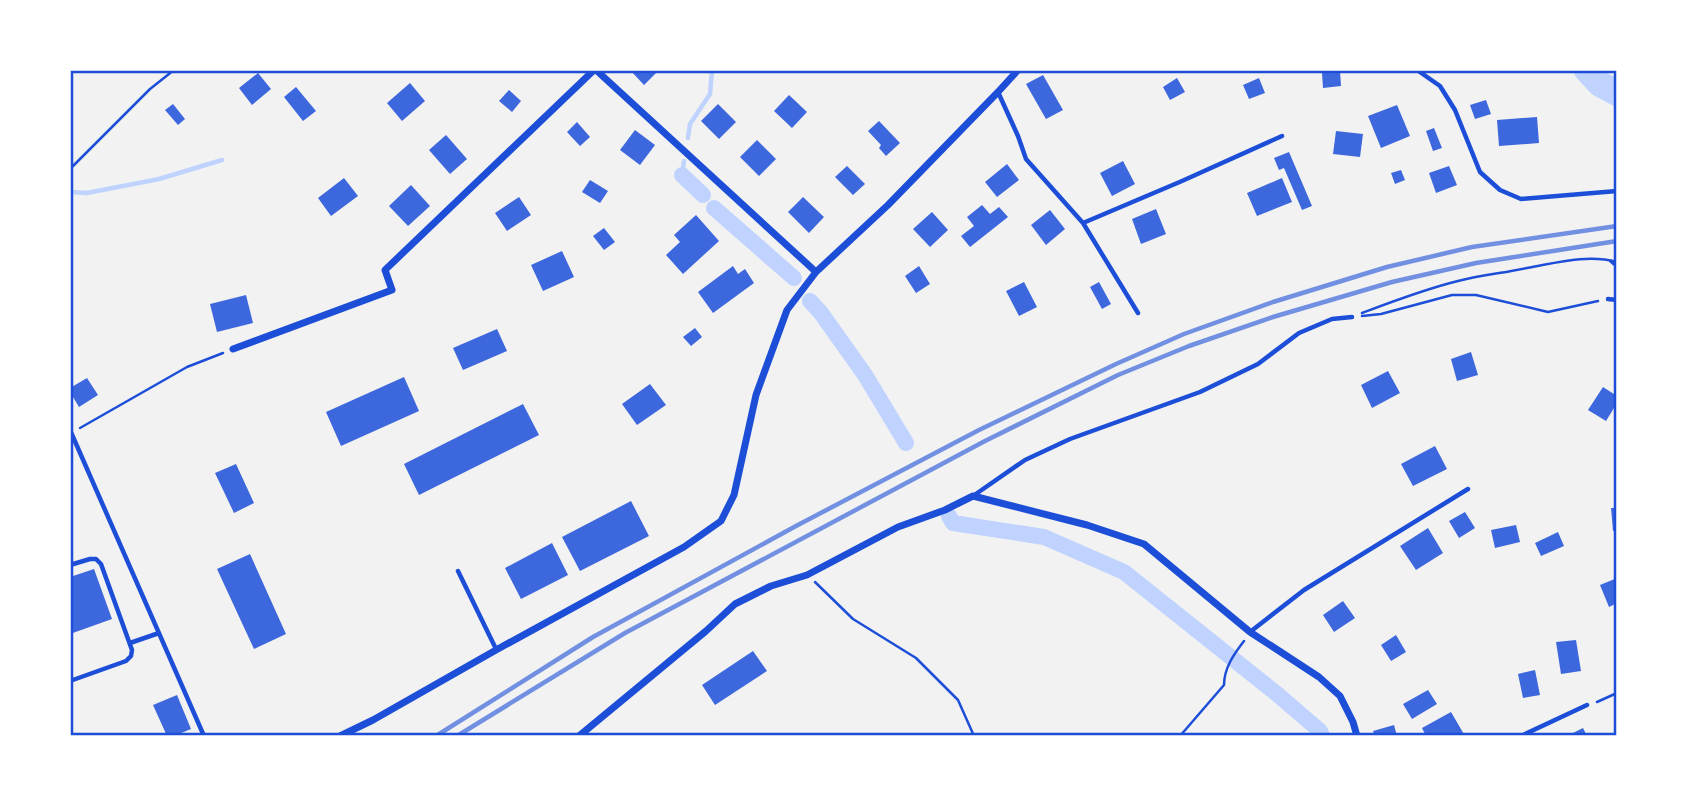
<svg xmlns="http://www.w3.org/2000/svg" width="1687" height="806" viewBox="0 0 1687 806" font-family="'Crimson Pro',serif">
	<rect width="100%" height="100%" fill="#f2f2f2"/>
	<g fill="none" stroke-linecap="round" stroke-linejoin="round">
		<!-- stream -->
		<path stroke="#bfd3fe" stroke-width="4.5" d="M688,138L690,124L710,94L712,70
			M682,175L684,161
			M70,192L87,193L159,179L222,160"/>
		<!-- canal -->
		<path stroke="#bfd3fe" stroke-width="16" d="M682,175L703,195
			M714,208L794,278
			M810,301L821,313L865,375L906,443
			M949,516L953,523L1044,537L1124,572L1277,694L1320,731L1322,736"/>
		<!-- river -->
		<path stroke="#bfd3fe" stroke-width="26" d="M1587,70L1600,84L1617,93"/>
	</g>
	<!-- building -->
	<path fill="#3d67dc" d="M630,70H659L644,85Z
		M1340,71L1341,86L1323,88L1322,73Z
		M258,73L271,89L252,105L239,88Z
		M1043,75L1063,110L1046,119L1026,84Z
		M1177,78L1185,92L1170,100L1163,87Z
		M1259,78L1265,93L1249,99L1243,85Z
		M410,83L425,101L402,121L387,103Z
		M296,87L316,111L303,121L284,97Z
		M509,90L521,101L512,112L499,101Z
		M789,95L807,112L792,128L774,111Z
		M1486,100L1491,114L1475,119L1470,105Z
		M173,104L185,119L178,125L165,110Z
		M718,104L736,122L719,139L701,121Z
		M1397,105L1410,136L1381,148L1368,116Z
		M1537,117L1539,143L1499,146L1497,120Z
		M879,121L900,143L886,156L879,148L881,145L868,131Z
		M577,122L590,137L580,146L567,132Z
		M1434,128L1442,148L1433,151L1426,131Z
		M635,130L655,145L640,165L620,150Z
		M1336,131L1363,134L1360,157L1333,154Z
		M446,135L467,159L450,174L429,150Z
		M757,140L776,159L759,176L740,157Z
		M1289,152L1312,206L1302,210L1284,168L1279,170L1274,158Z
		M1123,161L1135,184L1112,196L1100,173Z
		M1007,164L1019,180L997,197L985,182Z
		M847,166L865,184L853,195L835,177Z
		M1449,166L1457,185L1436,193L1429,173Z
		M1401,170L1405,180L1395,184L1391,173Z
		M344,178L358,196L331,216L318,198Z
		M1282,178L1292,202L1257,216L1247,193Z
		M590,180L608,191L600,203L582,192Z
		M411,185L430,206L408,226L389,206Z
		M519,197L531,215L507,231L495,213Z
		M803,197L824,217L809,233L788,212Z
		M982,205L990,214L999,207L1008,217L970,247L961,236L974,226L967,217Z
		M1156,209L1166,234L1141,244L1132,219Z
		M1050,210L1065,229L1046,245L1031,225Z
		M932,212L948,230L930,247L913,229Z
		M696,215L719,241L683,274L666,255L680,242L674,235Z
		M604,228L615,242L604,250L593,236Z
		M562,251L574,277L543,291L531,265Z
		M733,266L738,274L745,269L754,283L713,313L698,292Z
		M919,266L930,284L916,293L905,276Z
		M1024,282L1037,307L1019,316L1006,291Z
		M1099,282L1111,304L1102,309L1090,287Z
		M246,295L253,323L217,332L210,304Z
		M695,328L702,337L691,346L683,337Z
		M497,329L507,351L463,370L453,348Z
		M1471,352L1478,375L1457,381L1451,359Z
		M1388,371L1400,393L1372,408L1361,385Z
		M404,377L419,411L341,446L326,412Z
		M87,378L98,395L79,407L70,392V388Z
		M650,384L666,405L637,425L622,404Z
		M1603,387L1617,396V403L1606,421L1588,410Z
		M523,404L539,435L419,495L404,464Z
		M1435,446L1447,469L1413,486L1401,464Z
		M236,464L254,503L234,513L215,473Z
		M631,501L649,536L580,571L562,537Z
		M1611,508H1617V531H1613Z
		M1465,512L1475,528L1459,538L1449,521Z
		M1516,525L1520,542L1495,548L1491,530Z
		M1428,528L1443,553L1416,570L1400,546Z
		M1558,532L1564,546L1541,556L1535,543Z
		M552,543L568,575L521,599L505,568Z
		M250,554L286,634L254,649L217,569Z
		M94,569L112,619L70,634V577Z
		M1617,578V603L1609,607L1600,585Z
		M1343,601L1355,618L1334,632L1323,615Z
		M1396,635L1406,652L1391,661L1381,645Z
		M1576,640L1581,671L1561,674L1556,642Z
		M753,651L767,671L715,705L702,685Z
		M1535,670L1540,695L1523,698L1518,674Z
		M1428,690L1437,704L1412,719L1403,704Z
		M177,695L191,729L174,736H167L153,705Z
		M1451,712L1465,736H1426L1422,728Z
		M1394,725L1397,736H1375L1373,731Z
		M1583,728L1587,736H1567Z"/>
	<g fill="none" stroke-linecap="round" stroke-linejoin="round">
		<!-- path -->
		<path stroke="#1d4ed8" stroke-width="2.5" d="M70,169L150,89L174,70
			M1610,261L1617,267
			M1362,313C1394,301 1425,289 1458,281C1481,275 1504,273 1527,268C1556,263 1587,254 1617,262
			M1362,316L1381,314L1452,295H1476L1548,312L1598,301
			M80,428L187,367L223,353
			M815,582L853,619L916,658L958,700L974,736
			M1597,702L1617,693
			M1180,736L1224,685C1224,668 1234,654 1244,641"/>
		<!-- service -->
		<path stroke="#1d4ed8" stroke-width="4.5" d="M1417,70L1440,86L1455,110L1480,172L1500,190L1521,199L1617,191
			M998,92L1018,136L1026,159L1083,223L1182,181L1282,136
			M1083,223L1138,313
			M1608,299L1617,300
			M70,430L204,736
			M973,496L1025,460L1070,439L1200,392L1258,364L1299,333L1332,319L1352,317
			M70,565L90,559H96L101,564L132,650L131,656L126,661L70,681
			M458,571L496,649
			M1250,632L1304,590L1468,489
			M130,643L159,633
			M1521,736L1587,705"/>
		<!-- minor -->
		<path stroke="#1d4ed8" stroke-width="7" d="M596,70L816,272
			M233,349L392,290L385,270L594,70
			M340,736L373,720L496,650L684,547L721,521L734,495L756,395L787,310L816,272L888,205L998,92L1018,70
			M579,736L706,631L735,604L771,586L807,575L898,527L945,510L973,496L1087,525L1144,544L1250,632L1319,677L1340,696L1353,722L1357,736"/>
		<!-- rail -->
		<path stroke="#7290e2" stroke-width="4.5" d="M436,736L593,637L796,526L979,430L1116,364L1184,334L1273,302L1387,267L1472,247L1617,226
			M457,736L625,633L985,441L1118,375L1189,346L1273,317L1392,282L1476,263L1617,241"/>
	</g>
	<!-- border -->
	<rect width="1687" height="806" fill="none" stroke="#ffffff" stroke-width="144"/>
	<rect x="72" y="72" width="1543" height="662" fill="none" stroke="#1d4ed8" stroke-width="2.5"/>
</svg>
